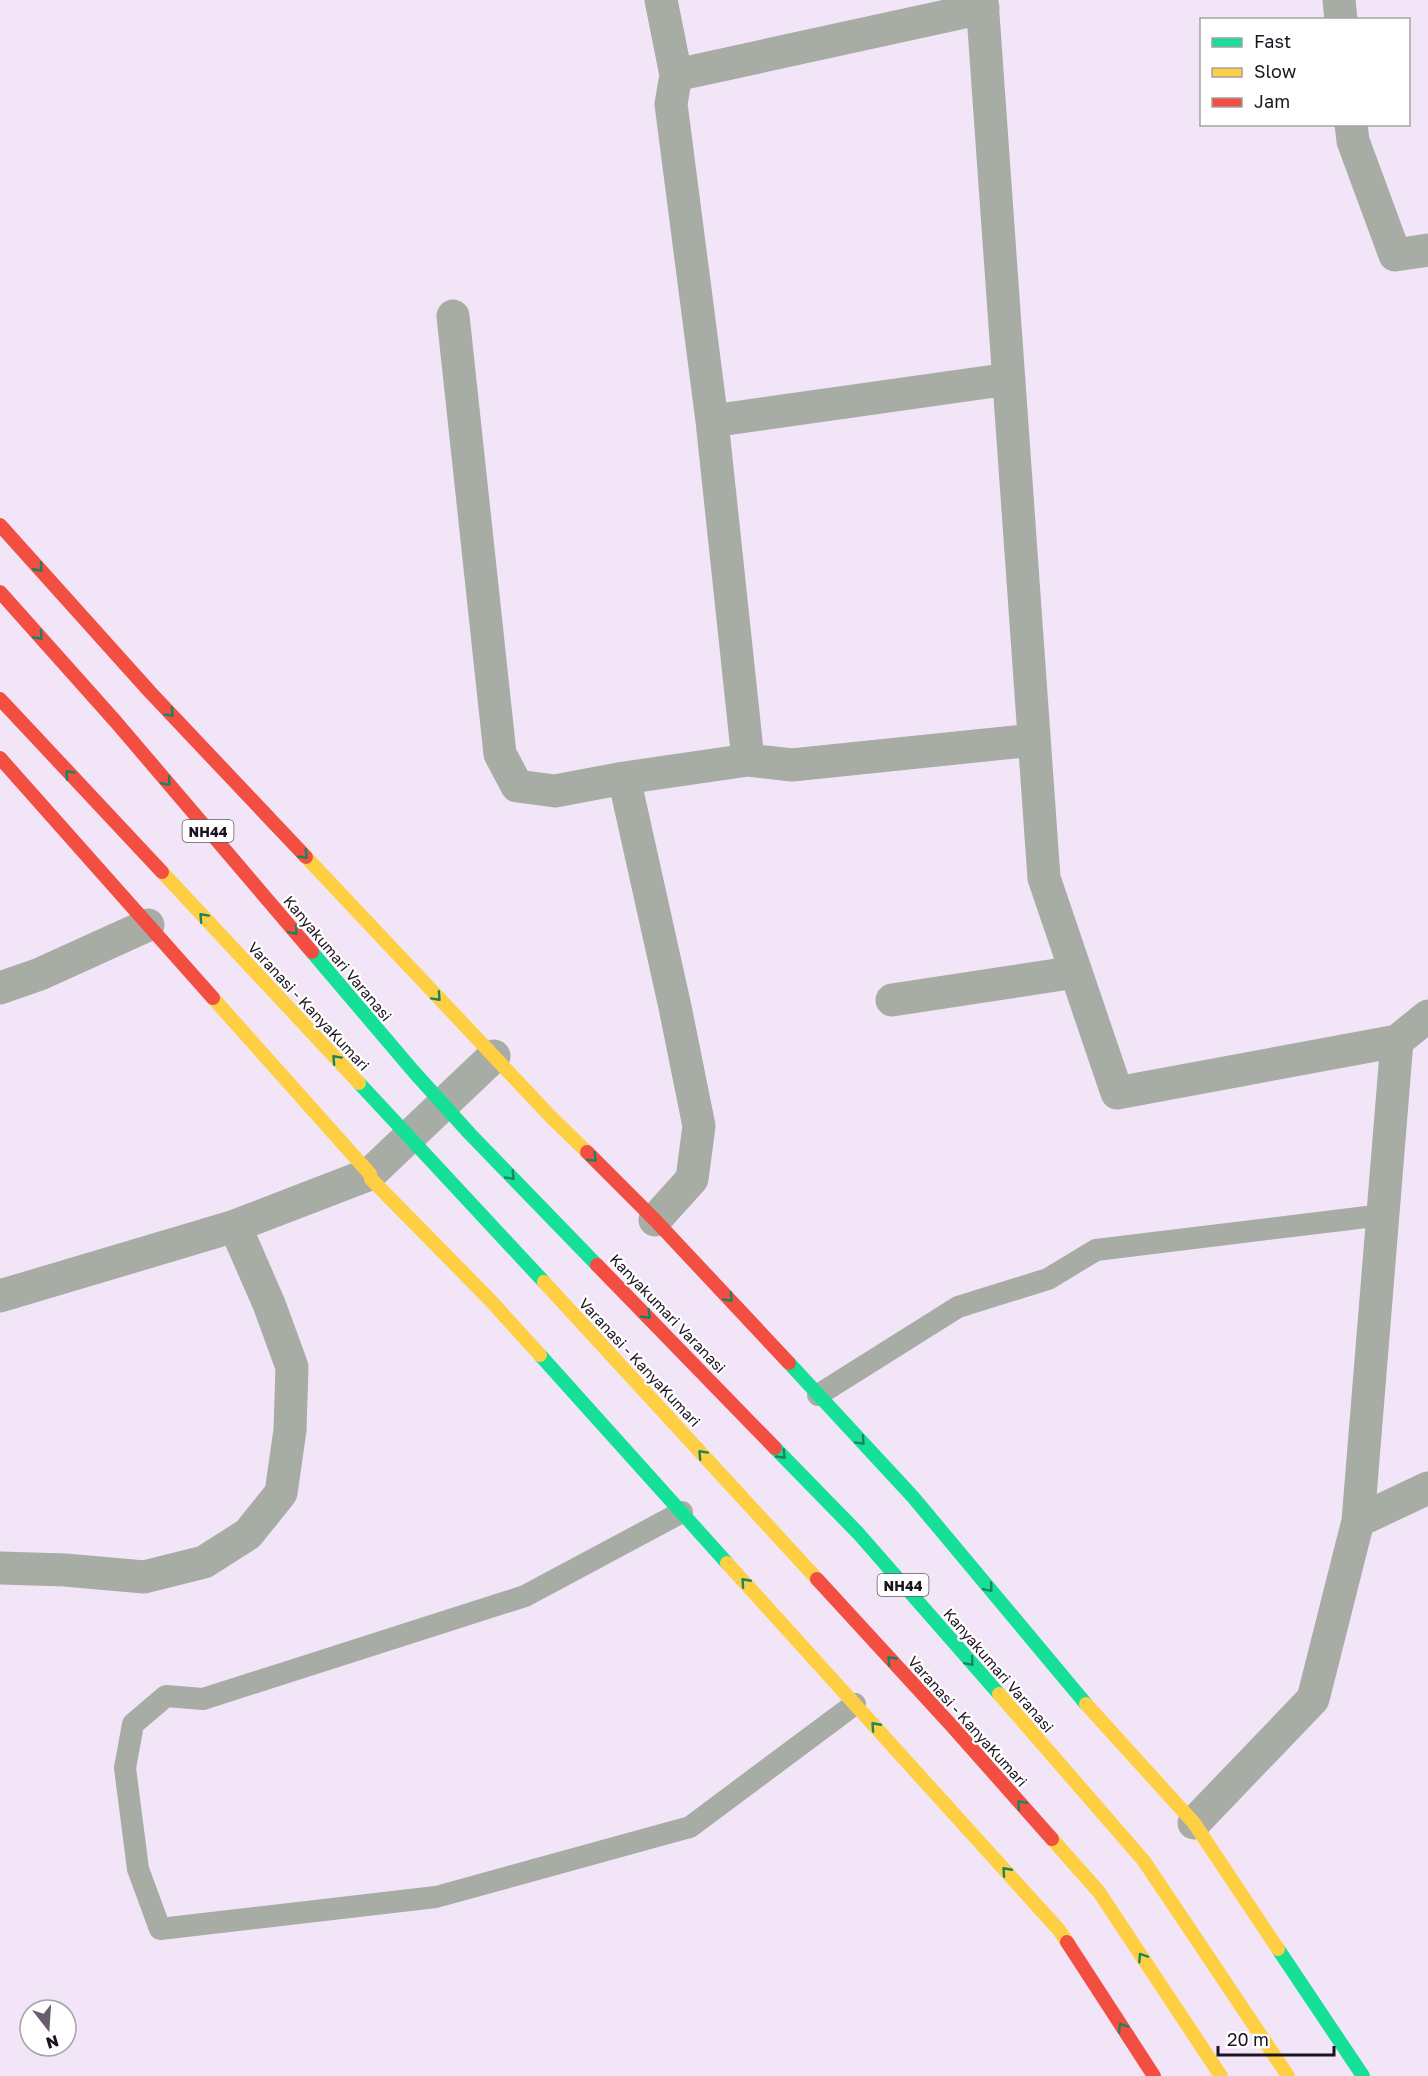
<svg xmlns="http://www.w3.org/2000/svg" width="1428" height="2076" viewBox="0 0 1428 2076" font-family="'Golos Text',sans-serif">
	<rect width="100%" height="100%" fill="#f2e5f7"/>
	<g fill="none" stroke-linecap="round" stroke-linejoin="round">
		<!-- lane -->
		<path stroke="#a7aca5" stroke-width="22" d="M818,1395L958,1307L1048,1279L1096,1250L1383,1215
			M682,1512L525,1596L203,1699L166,1696L133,1724L125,1768L138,1869L160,1929L436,1897L690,1827L855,1704"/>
		<!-- street -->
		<path stroke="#a7aca5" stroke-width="33" d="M661,0L676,75L671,104L712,421L748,760
			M982,0L1044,878L1117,1093L1397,1041L1358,1521L1313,1699L1194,1823
			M1339,0L1341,20
			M676,75L983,8
			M1351,124L1353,141L1395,255L1428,250
			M453,316L500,754L517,786L555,791L624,778
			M712,421L1009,379
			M0,988L40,974L148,925
			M892,1000L1076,972
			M1397,1041L1428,1016
			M655,1220L692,1179L699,1126L675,1007L624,778L748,760L792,765L1034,740
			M0,1296L235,1226L370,1174L494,1056
			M1358,1521L1428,1488
			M0,1568L65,1570L144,1577L204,1562L248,1534L281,1493L290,1430L292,1367L269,1304L235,1226"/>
		<!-- fast -->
		<path stroke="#16e098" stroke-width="14" d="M312,952L414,1072L470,1134L597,1265
			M359,1083L544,1282
			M540,1355L727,1563
			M789,1363L913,1497L1086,1704
			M775,1448L858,1533L999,1694
			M1278,1949L1363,2076"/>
		<!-- slow -->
		<path stroke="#ffcf43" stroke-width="14" d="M306,857L551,1117L587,1152
			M162,872L359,1083
			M213,998L370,1174L371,1179L490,1300L540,1355
			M544,1282L817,1579
			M727,1563L1059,1930L1067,1942
			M999,1694L1144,1861L1288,2076
			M1086,1704L1194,1823L1278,1949
			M1052,1839L1099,1892L1221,2076"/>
		<!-- jam -->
		<path stroke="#f24e42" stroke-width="14" d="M0,525L150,692L306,857
			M0,592L116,722L312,952
			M0,699L162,872
			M0,758L213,998
			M587,1152L655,1220L789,1363
			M597,1265L775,1448
			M817,1579L951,1725L1052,1839
			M1067,1942L1154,2076"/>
	</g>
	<!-- one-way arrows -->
	<defs><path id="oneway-chevron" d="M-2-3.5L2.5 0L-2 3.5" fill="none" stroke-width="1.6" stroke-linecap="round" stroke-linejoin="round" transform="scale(1.5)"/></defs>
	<g stroke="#198462">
		<use href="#oneway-chevron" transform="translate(39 568) rotate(48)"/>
		<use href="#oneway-chevron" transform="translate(39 636) rotate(48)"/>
		<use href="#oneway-chevron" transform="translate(170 713) rotate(47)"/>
		<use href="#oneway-chevron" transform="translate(69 774) rotate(-133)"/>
		<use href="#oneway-chevron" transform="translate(167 782) rotate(50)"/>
		<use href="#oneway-chevron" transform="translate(304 855) rotate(47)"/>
		<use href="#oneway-chevron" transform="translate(203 917) rotate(-133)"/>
		<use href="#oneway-chevron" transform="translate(294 931) rotate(50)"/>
		<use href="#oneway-chevron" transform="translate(437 997) rotate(47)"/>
		<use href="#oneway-chevron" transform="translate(336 1059) rotate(-133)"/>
		<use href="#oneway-chevron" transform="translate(593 1158) rotate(44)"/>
		<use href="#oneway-chevron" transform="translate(511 1176) rotate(46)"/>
		<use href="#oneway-chevron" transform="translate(729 1298) rotate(47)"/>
		<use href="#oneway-chevron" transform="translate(647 1315) rotate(46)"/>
		<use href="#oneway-chevron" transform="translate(861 1441) rotate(47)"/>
		<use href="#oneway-chevron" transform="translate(702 1454) rotate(-133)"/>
		<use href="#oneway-chevron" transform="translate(782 1455) rotate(46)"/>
		<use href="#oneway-chevron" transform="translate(745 1582) rotate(-132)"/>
		<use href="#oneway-chevron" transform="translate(989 1588) rotate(50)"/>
		<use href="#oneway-chevron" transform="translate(891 1660) rotate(-133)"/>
		<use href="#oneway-chevron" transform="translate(970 1662) rotate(49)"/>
		<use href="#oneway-chevron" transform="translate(875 1726) rotate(-132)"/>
		<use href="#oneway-chevron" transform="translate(1021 1804) rotate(-131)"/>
		<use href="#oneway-chevron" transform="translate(1006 1871) rotate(-132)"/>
		<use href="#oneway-chevron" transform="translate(1142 1957) rotate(-124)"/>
		<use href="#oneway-chevron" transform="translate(1122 2027) rotate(-123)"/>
	</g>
	<g text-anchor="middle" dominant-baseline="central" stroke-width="4.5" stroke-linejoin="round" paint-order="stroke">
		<!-- shield labels -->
		<g fill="#fff" stroke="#615a63" stroke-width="1.5">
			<rect x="182.5" y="820" width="51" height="22" rx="4.5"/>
			<rect x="877.5" y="1574" width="51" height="22" rx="4.5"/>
		</g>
		<g font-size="14" font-weight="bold" fill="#1d1420">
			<text x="208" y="831">NH44</text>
			<text x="903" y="1585">NH44</text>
		</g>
		<!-- street labels -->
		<g font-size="15" fill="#1d1420" stroke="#fff">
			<text transform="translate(338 958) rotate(50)">Kanyakumari Varanasi</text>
			<text transform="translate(309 1006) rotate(47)">Varanasi - KanyaKumari</text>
			<text transform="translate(668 1313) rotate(46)">Kanyakumari Varanasi</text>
			<text transform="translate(640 1362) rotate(47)">Varanasi - KanyaKumari</text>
			<text transform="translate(999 1670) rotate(49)">Kanyakumari Varanasi</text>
			<text transform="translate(968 1721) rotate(48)">Varanasi - KanyaKumari</text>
		</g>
	</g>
	<!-- legend -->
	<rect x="1200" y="18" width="210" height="108" fill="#ffffff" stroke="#a5a1a6" stroke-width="1.5"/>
	<rect x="1212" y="38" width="30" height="9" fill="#16e098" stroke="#a5a1a6" stroke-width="1.5"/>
	<text x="1254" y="48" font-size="18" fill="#1d1420">Fast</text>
	<rect x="1212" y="68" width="30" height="9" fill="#ffcf43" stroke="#a5a1a6" stroke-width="1.5"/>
	<text x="1254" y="78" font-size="18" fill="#1d1420">Slow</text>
	<rect x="1212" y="98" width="30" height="9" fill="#f24e42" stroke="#a5a1a6" stroke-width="1.5"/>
	<text x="1254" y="108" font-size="18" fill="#1d1420">Jam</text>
	<!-- north arrow -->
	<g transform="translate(48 2028) rotate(163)"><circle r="28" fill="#ffffff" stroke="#a5a1a6" stroke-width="1.5"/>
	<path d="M0-4.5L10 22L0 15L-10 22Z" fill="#685d6b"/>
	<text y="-9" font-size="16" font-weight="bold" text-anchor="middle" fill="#1d1420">N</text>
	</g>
	<!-- scale -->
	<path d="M1218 2046v9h116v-9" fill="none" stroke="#1d1420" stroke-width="3"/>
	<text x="1227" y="2046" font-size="18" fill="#1d1420" stroke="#ffffff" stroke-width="4.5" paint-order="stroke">20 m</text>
</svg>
